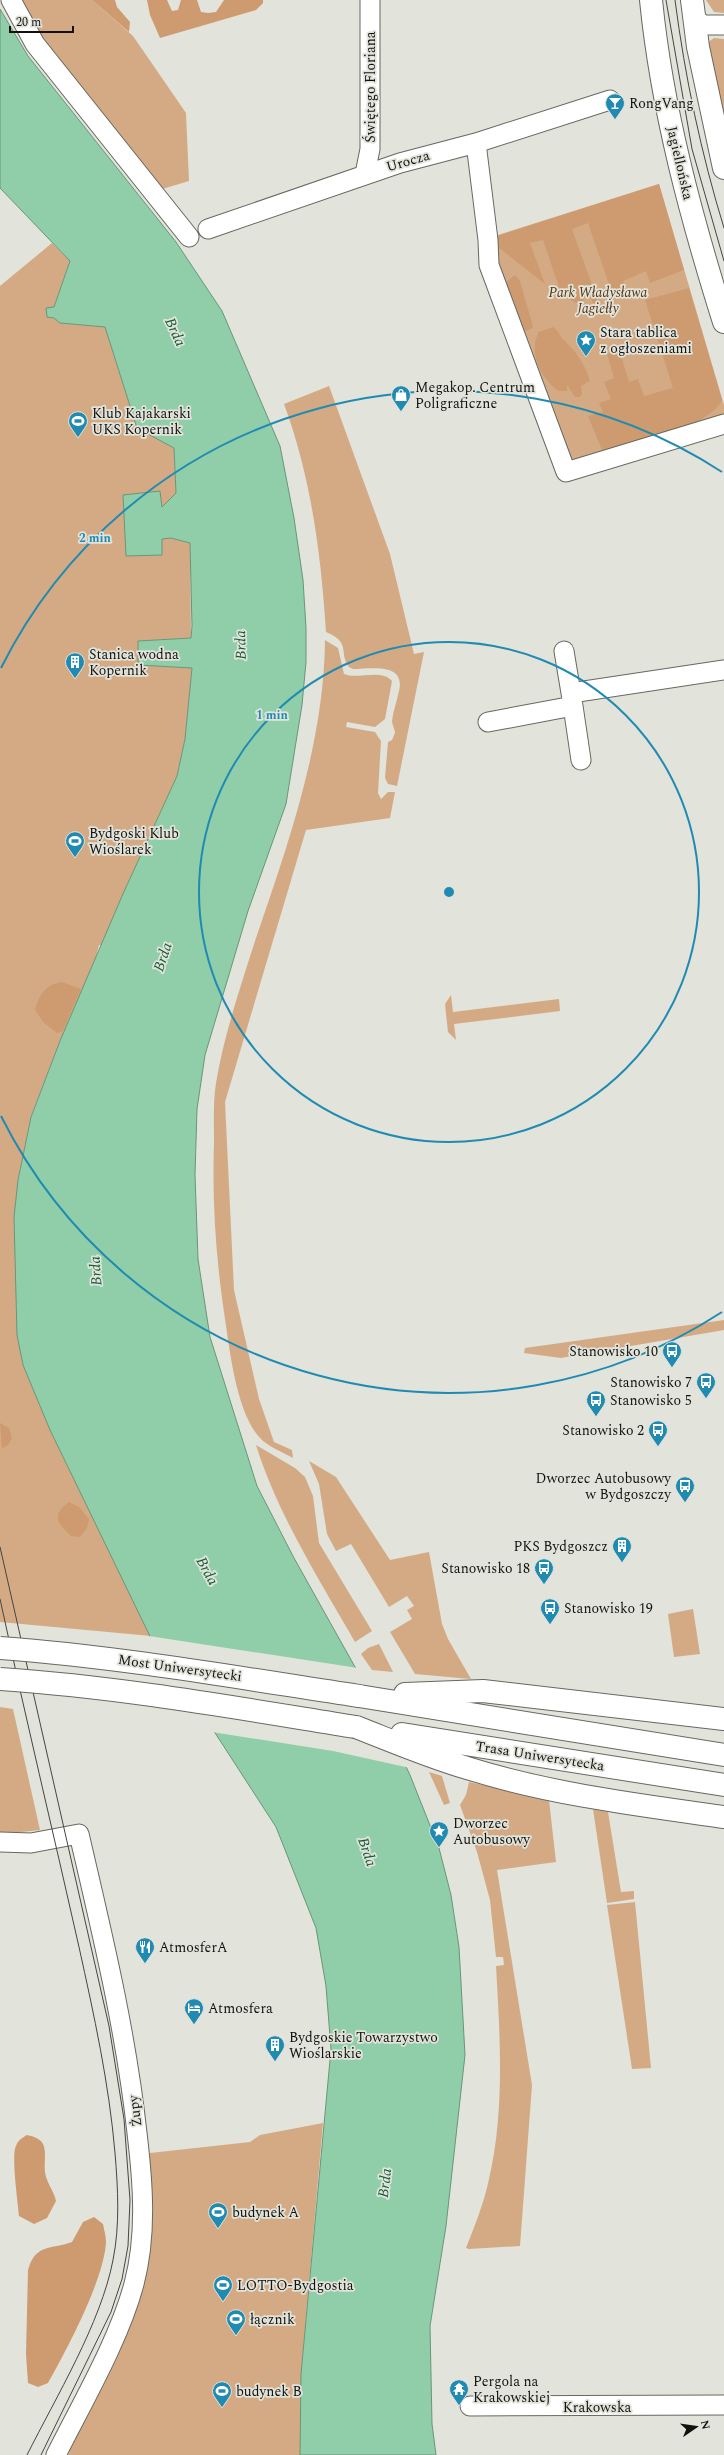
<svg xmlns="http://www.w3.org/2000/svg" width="724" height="2455" viewBox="0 0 724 2455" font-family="Spectral,serif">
	<rect width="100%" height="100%" fill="#e2e3da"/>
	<!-- green -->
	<path fill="#d4aa85" d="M17,0H92L133,36L186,113L189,181L159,190L62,72Z
		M706,0H724V13L714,12Z
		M714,38L724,39V129L707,43Z
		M659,184L724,405V414L686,436L566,472L488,240L501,234Z
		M52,243L70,261L54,307L55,318L60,323L105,327L137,427L174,448L176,493L162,508V539L171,538L190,543L191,638L138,641V665L192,668L185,739L177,776L122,896L102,945H99L94,965L60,1041L31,1116L18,1180L50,1430L151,1636L0,1622V286Z
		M329,386L390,554L414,654L424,652L397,786L388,784L385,778L388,742L392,740L395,733C395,729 392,725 392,721C393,711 397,701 399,691C406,662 370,669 353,669L349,667C338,652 352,643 326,632C321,554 311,477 284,404Z
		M325,640L338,648L344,674C358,680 381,668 392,681L385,719L375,727L347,722L346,727L375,732L381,741L378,793L381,799L388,792H395L390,818L306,830L225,1102L234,1290L259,1399L274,1442L292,1450L293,1458C284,1453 272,1448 263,1441C237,1418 230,1352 225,1319C216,1259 212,1204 214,1143C214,1123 213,1102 216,1083C224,1035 240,988 255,941C288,844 324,744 325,640Z
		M451,995L453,1012L559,999L560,1011L454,1024L456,1040L448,1032L445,1004Z
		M724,1320V1330L561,1358L524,1353L525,1348Z
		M256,1445L295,1468L305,1477L313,1496L319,1543L372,1631L355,1642C319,1579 278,1515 256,1445Z
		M309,1461L336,1477L390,1560L429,1552L442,1624L448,1639L471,1679L415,1674L390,1632L412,1619L407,1610L414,1606L407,1596L389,1607L351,1544L336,1551L327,1534L319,1484Z
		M693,1609L700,1654L674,1657L668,1614Z
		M379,1644L393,1672L372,1670L361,1654L368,1648Z
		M0,1707L13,1709L40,1830L12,1833L0,1832Z
		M429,1772L442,1776L450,1803L444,1805Z
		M469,1782L549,1800L556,1862L497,1870L532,2085L520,2246L469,2249L466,2248C475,2225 484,2203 489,2179C505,2111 500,2035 496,1966L504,1965L503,1957H496L490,1900L477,1852L460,1805L466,1795Z
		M593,1809L608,1812L621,1892L634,1891V1899L607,1903Z
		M635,1902L651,2068L632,2069L607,1905Z
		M323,2123L301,2374L302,2455H68L85,2415L102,2388L144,2287L150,2225V2153L250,2142L260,2135Z"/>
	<!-- forest -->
	<path fill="#cd9b6f" d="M92,0H115L117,7L130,22L129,32Z
		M147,0H167L172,11L178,10L181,0H197L201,12L208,13L216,12L224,0H263V3L256,10L160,38L150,15Z
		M659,184L684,270L650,283L646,271L623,281L627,291L613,296L588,223L572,229L598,302L593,303L590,296L583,299L585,305L583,306L562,296L543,240L530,243L545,284L499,248L497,236Z
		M515,275L520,281L532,323L533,328L521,333L506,288V282Z
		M689,288L722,400C708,429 633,442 602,450L588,416L603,412L599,403L611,399L604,382L614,378L607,354L619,349L629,382L638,379L644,396L673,388L645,300Z
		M553,327C559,331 559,335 563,339C575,351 585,363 590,381L581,386L582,394L580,397H575L567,385V391H559C542,380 527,352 539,332Z
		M62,982L81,989L63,1031L57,1033L43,1022L35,1010C39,995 46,984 62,982Z
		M0,1423L9,1428L12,1438L9,1444L2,1449Z
		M69,1502L79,1507L89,1519L87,1528L80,1537L71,1536C57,1523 51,1515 69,1502Z
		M27,2135C52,2140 43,2154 45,2172C46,2182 54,2191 56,2201L47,2218L34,2224L19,2216C18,2203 11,2155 16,2146C18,2140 22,2138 27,2135Z
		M94,2217L103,2224C104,2230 106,2236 106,2242C104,2280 67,2349 48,2383L38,2387L28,2383L26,2354L28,2270C36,2243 50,2250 72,2242L83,2222Z"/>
	<!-- water -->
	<path fill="#8fcea8" stroke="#69967a" d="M0,9L28,56L176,242L222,311L280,446L294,518L303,580L306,628V662L302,705L286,804L248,911L205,1055L197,1109L195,1175L198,1259L210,1337L257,1486L294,1558L378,1708L410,1775L439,1848L451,1895L459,1947L465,2055L446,2226L430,2326L432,2424L436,2455H300L301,2374L331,2049L326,1986L316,1928L276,1827L208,1722L160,1657L50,1430L23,1365L17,1335L14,1217L18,1180L31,1117L60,1041L122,896L177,776L185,739L192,668L138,665V641L191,638L192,626L190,543L171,538L162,539V555L126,556L123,495L160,491L162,507L176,493L174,448L137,428L105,327L60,323L54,318L47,317L46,308L54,307L70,261L0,188Z"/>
	<!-- pier -->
	<path fill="#e2e3da" d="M149,1636L358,1668L410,1768L333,1751L212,1732L159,1658Z"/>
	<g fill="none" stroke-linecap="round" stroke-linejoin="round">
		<defs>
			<path id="street" d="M11,0L35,44L189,237
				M694,16L702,25H724
				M476,143L488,240L489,265L566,472L724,424
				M365,174L370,149V0
				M208,229L400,163L476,143L610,100
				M564,651L571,693
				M573,706L581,760
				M488,722L573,706L571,693L724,670
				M0,1842L31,1843L79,1834C102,1933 126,2031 137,2133C143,2183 147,2235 134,2284C119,2340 82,2403 56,2455
				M470,2406L724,2405"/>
			<path id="secondary" d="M651,0C662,110 691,217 724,322
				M692,0L698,47L724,168
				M405,1694L483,1691L724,1719
				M359,1696L724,1755
				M356,1727C392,1741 429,1757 467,1768C550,1794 638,1805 724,1817
				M402,1734L724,1785"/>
		</defs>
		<!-- street casing -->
		<use href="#street" stroke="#676860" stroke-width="21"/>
		<!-- secondary casing -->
		<use href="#secondary" stroke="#676860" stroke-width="24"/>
		<!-- street -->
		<use href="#street" stroke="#fff" stroke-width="19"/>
		<!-- secondary -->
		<use href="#secondary" stroke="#fff" stroke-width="22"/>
		<!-- tram -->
		<path stroke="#454642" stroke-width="1" d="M666,0L692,149L724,261
			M675,0C685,77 701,153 724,228
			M0,1547L109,2026L124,2119L130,2200L128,2246L122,2279L111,2312L41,2455
			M0,1599C25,1716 53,1831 79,1947C94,2015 109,2083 115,2153C118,2189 120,2225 113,2260C101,2323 56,2397 27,2455"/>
		<defs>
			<path id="secondary-bridge" d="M0,1648C121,1657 240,1678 359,1696
				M0,1679C120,1687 237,1708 356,1727"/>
		</defs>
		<!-- secondary-bridge casing -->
		<use href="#secondary-bridge" stroke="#676860" stroke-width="24" stroke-linecap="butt"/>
		<!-- secondary-bridge -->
		<use href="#secondary-bridge" stroke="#fff" stroke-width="22"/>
	</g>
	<!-- distance rings -->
	<g fill="none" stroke="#208bb2" stroke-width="2">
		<circle cx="449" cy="892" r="250"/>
		<path d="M722 1312A501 501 0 0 1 1 1116M1 668A501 501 0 0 1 722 472"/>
	</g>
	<!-- icons -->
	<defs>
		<symbol id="bar-pin" viewBox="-11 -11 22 30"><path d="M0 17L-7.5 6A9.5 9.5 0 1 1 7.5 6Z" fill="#208bb2" stroke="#e2e3da"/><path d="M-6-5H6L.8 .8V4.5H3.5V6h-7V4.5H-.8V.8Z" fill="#fff"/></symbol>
		<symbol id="sight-pin" viewBox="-11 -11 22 30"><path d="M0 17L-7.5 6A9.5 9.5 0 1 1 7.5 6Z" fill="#208bb2" stroke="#e2e3da"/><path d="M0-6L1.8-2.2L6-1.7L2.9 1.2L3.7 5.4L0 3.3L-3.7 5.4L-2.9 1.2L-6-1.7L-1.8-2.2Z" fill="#fff"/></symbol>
		<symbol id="shop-pin" viewBox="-11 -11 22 30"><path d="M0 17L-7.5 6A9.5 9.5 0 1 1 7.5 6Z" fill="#208bb2" stroke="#e2e3da"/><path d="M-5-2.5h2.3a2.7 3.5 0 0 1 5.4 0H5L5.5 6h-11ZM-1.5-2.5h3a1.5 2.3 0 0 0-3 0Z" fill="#fff"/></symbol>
		<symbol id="stadium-pin" viewBox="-11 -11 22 30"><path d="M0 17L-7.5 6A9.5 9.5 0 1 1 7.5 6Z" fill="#208bb2" stroke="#e2e3da"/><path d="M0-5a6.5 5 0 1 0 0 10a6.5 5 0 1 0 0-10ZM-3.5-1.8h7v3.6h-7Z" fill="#fff"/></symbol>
		<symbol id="building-pin" viewBox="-11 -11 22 30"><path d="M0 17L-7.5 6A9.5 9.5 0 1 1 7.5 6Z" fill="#208bb2" stroke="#e2e3da"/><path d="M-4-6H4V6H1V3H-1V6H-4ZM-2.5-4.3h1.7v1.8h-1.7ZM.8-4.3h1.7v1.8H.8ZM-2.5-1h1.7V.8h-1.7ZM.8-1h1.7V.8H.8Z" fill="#fff"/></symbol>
		<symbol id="bus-pin" viewBox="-11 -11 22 30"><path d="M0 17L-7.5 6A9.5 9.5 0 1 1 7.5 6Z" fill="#208bb2" stroke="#e2e3da"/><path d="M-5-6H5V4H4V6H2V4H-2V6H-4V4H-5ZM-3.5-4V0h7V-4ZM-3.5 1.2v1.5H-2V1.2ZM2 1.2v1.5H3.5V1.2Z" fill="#fff"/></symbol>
		<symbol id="restaurant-pin" viewBox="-11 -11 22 30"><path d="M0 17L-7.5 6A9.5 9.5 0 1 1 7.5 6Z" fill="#208bb2" stroke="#e2e3da"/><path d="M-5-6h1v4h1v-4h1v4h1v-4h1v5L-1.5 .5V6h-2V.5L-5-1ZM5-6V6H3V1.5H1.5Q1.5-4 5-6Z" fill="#fff"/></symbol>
		<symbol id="hotel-pin" viewBox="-11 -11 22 30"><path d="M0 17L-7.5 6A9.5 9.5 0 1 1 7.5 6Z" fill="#208bb2" stroke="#e2e3da"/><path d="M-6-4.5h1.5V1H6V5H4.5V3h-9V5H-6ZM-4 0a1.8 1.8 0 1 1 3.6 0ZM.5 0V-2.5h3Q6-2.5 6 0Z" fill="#fff"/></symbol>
		<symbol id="temple-pin" viewBox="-11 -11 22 30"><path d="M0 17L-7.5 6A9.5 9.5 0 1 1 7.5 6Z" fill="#208bb2" stroke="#e2e3da"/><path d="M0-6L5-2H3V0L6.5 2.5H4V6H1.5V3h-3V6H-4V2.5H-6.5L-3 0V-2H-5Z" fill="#fff"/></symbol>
	</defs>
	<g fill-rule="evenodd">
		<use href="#bar-pin" x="604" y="92" width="22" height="30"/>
		<use href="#sight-pin" x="575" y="329" width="22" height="30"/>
		<use href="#shop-pin" x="390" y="384" width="22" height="30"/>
		<use href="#stadium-pin" x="67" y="410" width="22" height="30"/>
		<use href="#building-pin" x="64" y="651" width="22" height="30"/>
		<use href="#stadium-pin" x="64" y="830" width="22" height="30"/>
		<use href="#bus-pin" x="661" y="1340" width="22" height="30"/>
		<use href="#bus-pin" x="695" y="1371" width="22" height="30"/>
		<use href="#bus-pin" x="585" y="1389" width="22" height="30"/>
		<use href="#bus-pin" x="647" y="1419" width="22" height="30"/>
		<use href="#bus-pin" x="674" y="1475" width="22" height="30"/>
		<use href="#building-pin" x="611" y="1535" width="22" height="30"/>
		<use href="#bus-pin" x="533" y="1557" width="22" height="30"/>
		<use href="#bus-pin" x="539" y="1597" width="22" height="30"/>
		<use href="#sight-pin" x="428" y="1820" width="22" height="30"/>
		<use href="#restaurant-pin" x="134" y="1936" width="22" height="30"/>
		<use href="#hotel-pin" x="183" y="1997" width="22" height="30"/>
		<use href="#building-pin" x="264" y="2034" width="22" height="30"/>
		<use href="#stadium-pin" x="207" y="2201" width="22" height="30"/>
		<use href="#stadium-pin" x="212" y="2274" width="22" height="30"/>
		<use href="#stadium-pin" x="225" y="2308" width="22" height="30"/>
		<use href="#temple-pin" x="448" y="2378" width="22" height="30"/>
		<use href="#stadium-pin" x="211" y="2380" width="22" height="30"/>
	</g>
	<g text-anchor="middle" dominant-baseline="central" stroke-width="3.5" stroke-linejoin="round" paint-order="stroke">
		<!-- street labels -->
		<g font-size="14" fill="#11120f" stroke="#e2e3da">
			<text transform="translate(370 87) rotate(-90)">Świętego Floriana</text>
			<text transform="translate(408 161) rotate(-16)">Urocza</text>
			<text transform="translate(680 163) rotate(77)">Jagiellońska</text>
			<text transform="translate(180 1668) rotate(8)">Most Uniwersytecki</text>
			<text transform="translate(540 1756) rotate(9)">Trasa Uniwersytecka</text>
			<text transform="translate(135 2111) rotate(-97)">Żupy</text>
			<text x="597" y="2407">Krakowska</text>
		</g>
		<!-- poi labels -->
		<g font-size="14" fill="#11120f" stroke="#e2e3da" text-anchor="start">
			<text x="629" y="103">RongVang</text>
			<text x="600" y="332">Stara tablica<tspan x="600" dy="16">z ogłoszeniami</tspan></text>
			<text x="415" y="387">Megakop. Centrum<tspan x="415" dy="16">Poligraficzne</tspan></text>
			<text x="92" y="413">Klub Kajakarski<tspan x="92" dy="16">UKS Kopernik</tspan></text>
			<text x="89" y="654">Stanica wodna<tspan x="89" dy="16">Kopernik</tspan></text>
			<text x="89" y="833">Bydgoski Klub<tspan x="89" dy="16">Wioślarek</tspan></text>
			<text x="658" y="1351" text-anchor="end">Stanowisko 10</text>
			<text x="692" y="1382" text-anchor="end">Stanowisko 7</text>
			<text x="610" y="1400">Stanowisko 5</text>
			<text x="644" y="1430" text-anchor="end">Stanowisko 2</text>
			<text x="671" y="1478" text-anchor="end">Dworzec Autobusowy<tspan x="671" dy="16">w Bydgoszczy</tspan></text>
			<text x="608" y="1546" text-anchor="end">PKS Bydgoszcz</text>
			<text x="530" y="1568" text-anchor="end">Stanowisko 18</text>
			<text x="564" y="1608">Stanowisko 19</text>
			<text x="453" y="1823">Dworzec<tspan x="453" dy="16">Autobusowy</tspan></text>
			<text x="159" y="1947">AtmosferA</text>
			<text x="208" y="2008">Atmosfera</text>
			<text x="289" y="2037">Bydgoskie Towarzystwo<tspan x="289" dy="16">Wioślarskie</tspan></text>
			<text x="232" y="2212">budynek A</text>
			<text x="237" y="2285">LOTTO-Bydgostia</text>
			<text x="250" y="2319">łącznik</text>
			<text x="473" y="2381">Pergola na<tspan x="473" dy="16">Krakowskiej</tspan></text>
			<text x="236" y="2391">budynek B</text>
		</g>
		<!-- park labels -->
		<g font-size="14" font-style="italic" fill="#593714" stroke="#e2e3da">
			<text x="598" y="292">Park Władysława<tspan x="598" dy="16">Jagiełły</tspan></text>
		</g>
		<!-- water labels -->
		<g font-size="15" font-style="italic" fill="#105b37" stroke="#e2e3da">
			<text transform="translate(175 332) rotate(65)">Brda</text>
			<text transform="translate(241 645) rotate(-91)">Brda</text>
			<text transform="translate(163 957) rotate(-71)">Brda</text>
			<text transform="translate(96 1271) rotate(-94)">Brda</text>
			<text transform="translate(207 1571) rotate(61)">Brda</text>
			<text transform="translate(367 1852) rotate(71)">Brda</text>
			<text transform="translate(385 2183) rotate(-83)">Brda</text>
		</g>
	</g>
	<circle cx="449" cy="892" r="6" fill="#208bb2" stroke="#e2e3da" stroke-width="2"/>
	<g font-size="12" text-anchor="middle" font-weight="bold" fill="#208bb2" stroke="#e2e3da" stroke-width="3.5" stroke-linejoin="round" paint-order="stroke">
		<text x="95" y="542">2 min</text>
		<text x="272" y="719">1 min</text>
	</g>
	<!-- north arrow -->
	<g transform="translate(696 2427) rotate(77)" stroke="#e2e3da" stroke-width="3" paint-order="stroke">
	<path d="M0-3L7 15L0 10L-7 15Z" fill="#11120f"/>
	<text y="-6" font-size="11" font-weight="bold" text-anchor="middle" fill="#11120f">N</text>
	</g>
	<!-- scale -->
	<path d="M10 26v6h63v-6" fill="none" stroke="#11120f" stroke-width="2"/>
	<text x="16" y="26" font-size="12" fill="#11120f" stroke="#e2e3da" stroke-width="3" paint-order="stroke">20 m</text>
</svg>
